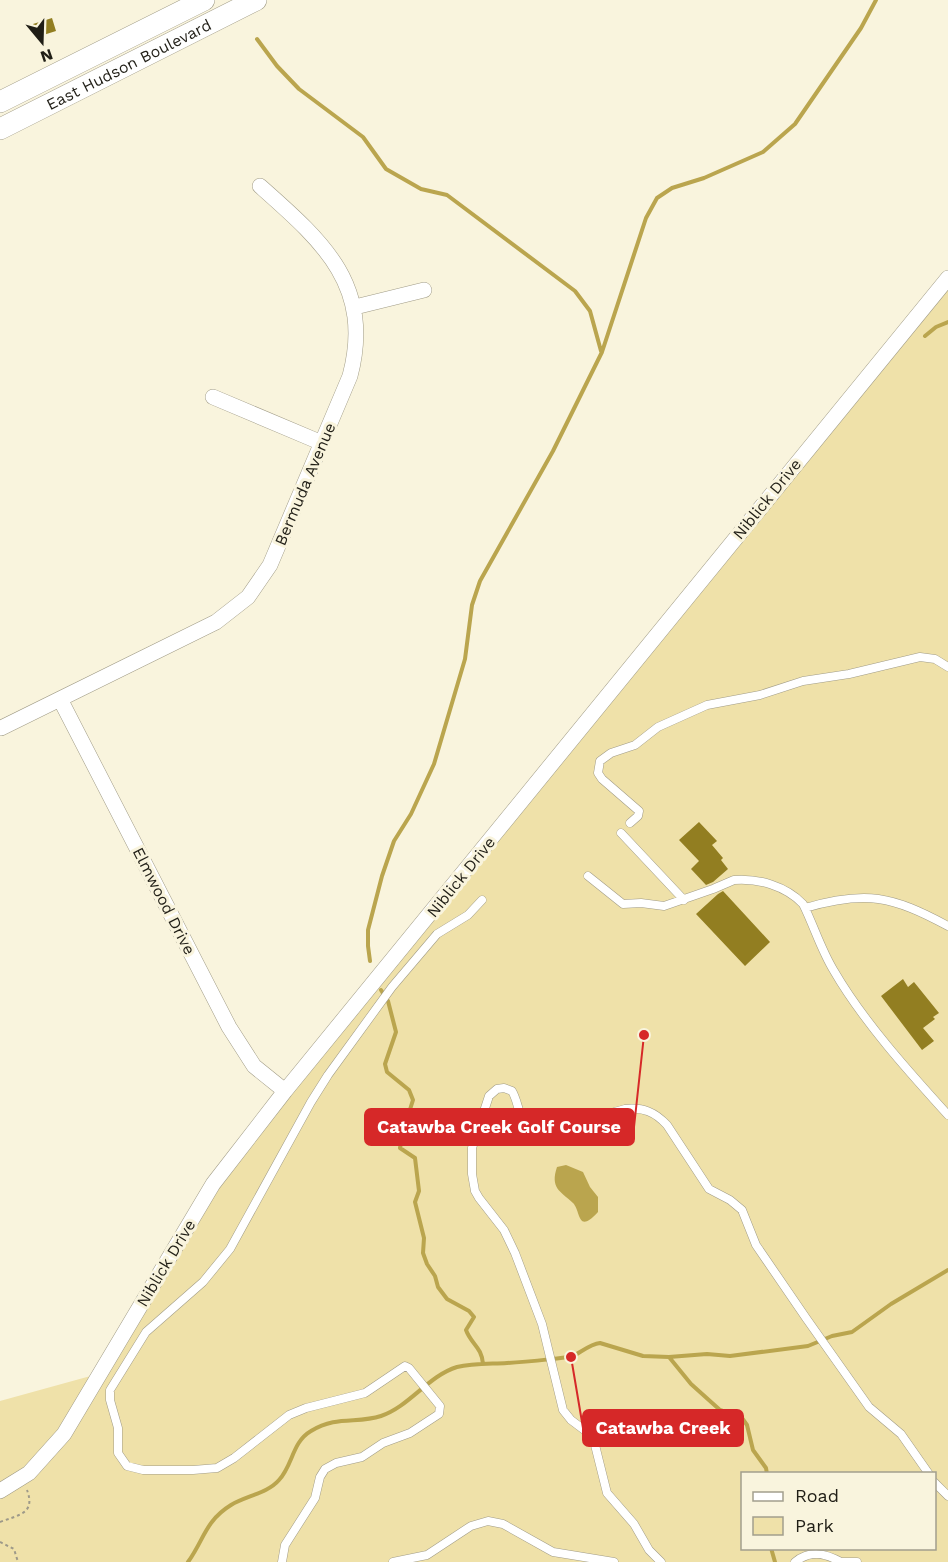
<svg xmlns="http://www.w3.org/2000/svg" width="948" height="1562" viewBox="0 0 948 1562" font-family="'Work Sans',sans-serif">
	<rect width="100%" height="100%" fill="#f9f4dd"/>
	<!-- green -->
	<path fill="#efe1a9" fill-rule="evenodd" d="M948,286V1562H0V1401L105,1372L217,1186ZM742,1474H934V1548H742Z"/>
	<!-- water -->
	<path fill="#baa54e" d="M566,1165L583,1172L590,1187L598,1197V1212C577,1235 581,1211 573,1203C560,1191 550,1188 557,1167Z"/>
	<g fill="none" stroke-linecap="round" stroke-linejoin="round">
		<!-- stream -->
		<path stroke="#baa54e" stroke-width="4" d="M257,39L277,66L299,89L363,137L386,169L421,189L447,195L575,291L590,311L601,351
			M925,336L936,327L948,322
			M370,961L368,946V930L382,876L394,841L411,814L434,764L465,659L472,605L480,581L553,451L602,352L646,218L657,198L672,188L704,178L763,152L795,124L861,28L876,0
			M381,990L388,1001L396,1032L385,1064L387,1072L409,1090L413,1100L407,1119L409,1133L401,1143L400,1148L415,1158L419,1191L415,1202L424,1238L423,1253L427,1264L435,1276L438,1287L447,1299L469,1311L474,1317L466,1330C471,1344 482,1347 483,1364
			M669,1357L691,1384L720,1410L742,1418L747,1425L753,1450L766,1468L767,1474
			M771,1548L775,1562
			M188,1562C204,1540 205,1521 231,1505C246,1496 268,1493 279,1480C293,1465 292,1442 311,1431C337,1415 357,1424 381,1416C410,1406 428,1376 457,1367C473,1363 491,1364 507,1363C528,1362 550,1359 571,1357C580,1353 590,1344 600,1343L643,1356L669,1357L707,1354L730,1356L808,1346L832,1336L852,1332L891,1304L948,1270"/>
	</g>
	<!-- building -->
	<path fill="#927e21" d="M52,18L56,31L37,37L33,24Z
		M699,822L717,841L712,845L723,858L721,860L728,869L713,882L706,885L691,869L699,861L679,840Z
		M723,891L770,942L745,966L696,914L718,894Z
		M903,979L908,987L914,982L939,1013L933,1017L935,1019L923,1028L934,1041L922,1050L881,996Z"/>
	<g fill="none" stroke-linecap="round" stroke-linejoin="round">
		<defs>
			<path id="service" d="M630,823L638,816L639,811L602,779L598,773L600,761L611,753L635,745L658,727L707,705L760,695L803,681L849,674L920,657L935,659L948,667
				M621,833L684,900
				M588,876L623,904L641,903L664,906L713,889L734,880C758,878 786,886 803,904C814,926 821,950 834,971C863,1021 909,1072 948,1115
				M805,908C866,890 892,896 948,926
				M934,1482L948,1496
				M282,1562L285,1545L315,1498L320,1477L325,1469L336,1463L362,1457L383,1443L410,1433L439,1414L440,1406L409,1368L405,1366L365,1393L306,1408L289,1415L234,1458L217,1468L193,1470H143L127,1466L118,1453V1428L110,1400V1390L146,1332L203,1282L230,1249L311,1102L328,1075L392,987L437,934L468,915L482,900
				M393,1562L427,1555L471,1526L488,1521L503,1524L553,1552L614,1562
				M661,1562L649,1550L634,1524L607,1493L594,1441L587,1432L571,1420L563,1410L542,1324L515,1253L504,1230L479,1198L475,1191L472,1174V1148L489,1096L497,1089L504,1088L512,1091C518,1101 518,1114 525,1122C540,1140 605,1114 625,1109C643,1107 655,1112 667,1125L709,1189L730,1200L742,1210L756,1245L806,1318L869,1407L901,1434L929,1474
				M795,1562C810,1550 825,1553 841,1562
				M841,1562H857"/>
			<path id="minor" d="M355,307L424,290
				M213,397L322,443
				M60,699L229,1027L254,1066L285,1091
				M1,728L216,622L248,597L270,565L350,376C374,285 322,241 260,186
				M0,1491L29,1473L64,1434L213,1184L285,1091L948,278"/>
			<g id="secondary">
				<path d="M0,102L204,0"/>
				<path id="s1" d="M0,129L256,0"/>
			</g>
		</defs>
		<!-- service casing -->
		<use href="#service" stroke="#a19c87" stroke-width="9"/>
		<!-- minor casing -->
		<use href="#minor" stroke="#a19c87" stroke-width="16"/>
		<!-- secondary casing -->
		<use href="#secondary" stroke="#a19c87" stroke-width="22"/>
		<!-- path -->
		<path stroke="#9d9989" stroke-width="2" stroke-dasharray="3 3" stroke-linecap="butt" d="M0,1522C18,1515 36,1514 27,1490
			M0,1542L14,1549L18,1562"/>
		<!-- service -->
		<use href="#service" stroke="#fff" stroke-width="8"/>
		<!-- minor -->
		<use href="#minor" stroke="#fff" stroke-width="15"/>
		<!-- secondary -->
		<use href="#secondary" stroke="#fff" stroke-width="21"/>
	</g>
	<g text-anchor="middle" dominant-baseline="central" stroke-width="6" stroke-linejoin="round" paint-order="stroke">
		<!-- street labels -->
		<g font-size="16" fill="#201e16" stroke="#f9f4dd">
			<text stroke="none"><textPath href="#s1" startOffset="144">East Hudson Boulevard</textPath></text>
			<text transform="translate(305 484) rotate(-67)">Bermuda Avenue</text>
			<text transform="translate(767 499) rotate(-51)">Niblick Drive</text>
			<text transform="translate(461 877) rotate(-51)">Niblick Drive</text>
			<text transform="translate(164 901) rotate(63)">Elmwood Drive</text>
			<text transform="translate(166 1263) rotate(-59)">Niblick Drive</text>
		</g>
	</g>
	<!-- callouts -->
	<path fill="none" stroke="#d62828" stroke-width="2" d="M644 1035L634 1127M571 1357L583 1428"/>
	<g fill="#d62828" stroke="#f9f4dd" stroke-width="2">
		<circle cx="644" cy="1035" r="6"/>
		<circle cx="571" cy="1357" r="6"/>
	</g>
	<g fill="#d62828" stroke="#d62828" stroke-width="2">
		<rect x="365" y="1109" width="269" height="36" rx="6"/>
		<rect x="583" y="1410" width="160" height="36" rx="6"/>
	</g>
	<g font-size="18" text-anchor="middle" font-weight="bold" fill="#fff">
		<text x="499" y="1133">Catawba Creek Golf Course</text>
		<text x="663" y="1434">Catawba Creek</text>
	</g>
	<!-- legend -->
	<rect x="741" y="1472" width="195" height="78" fill="#f9f4dd" stroke="#a29e8d" stroke-width="1.5"/>
	<rect x="753" y="1492" width="30" height="9" fill="#ffffff" stroke="#a29e8d" stroke-width="1.5"/>
	<text x="795" y="1502" font-size="18" fill="#201e16">Road</text>
	<rect x="753" y="1517" width="30" height="18" fill="#efe1a9" stroke="#a29e8d" stroke-width="1.5"/>
	<text x="795" y="1532" font-size="18" fill="#201e16">Park</text>
	<!-- north arrow -->
	<g transform="translate(42 42) rotate(161)" stroke="#f9f4dd" stroke-width="4.5" paint-order="stroke">
	<path d="M0-4.5L10 22L0 15L-10 22Z" fill="#201e16"/>
	<text y="-9" font-size="16" font-weight="bold" text-anchor="middle" fill="#201e16">N</text>
	</g>
</svg>
